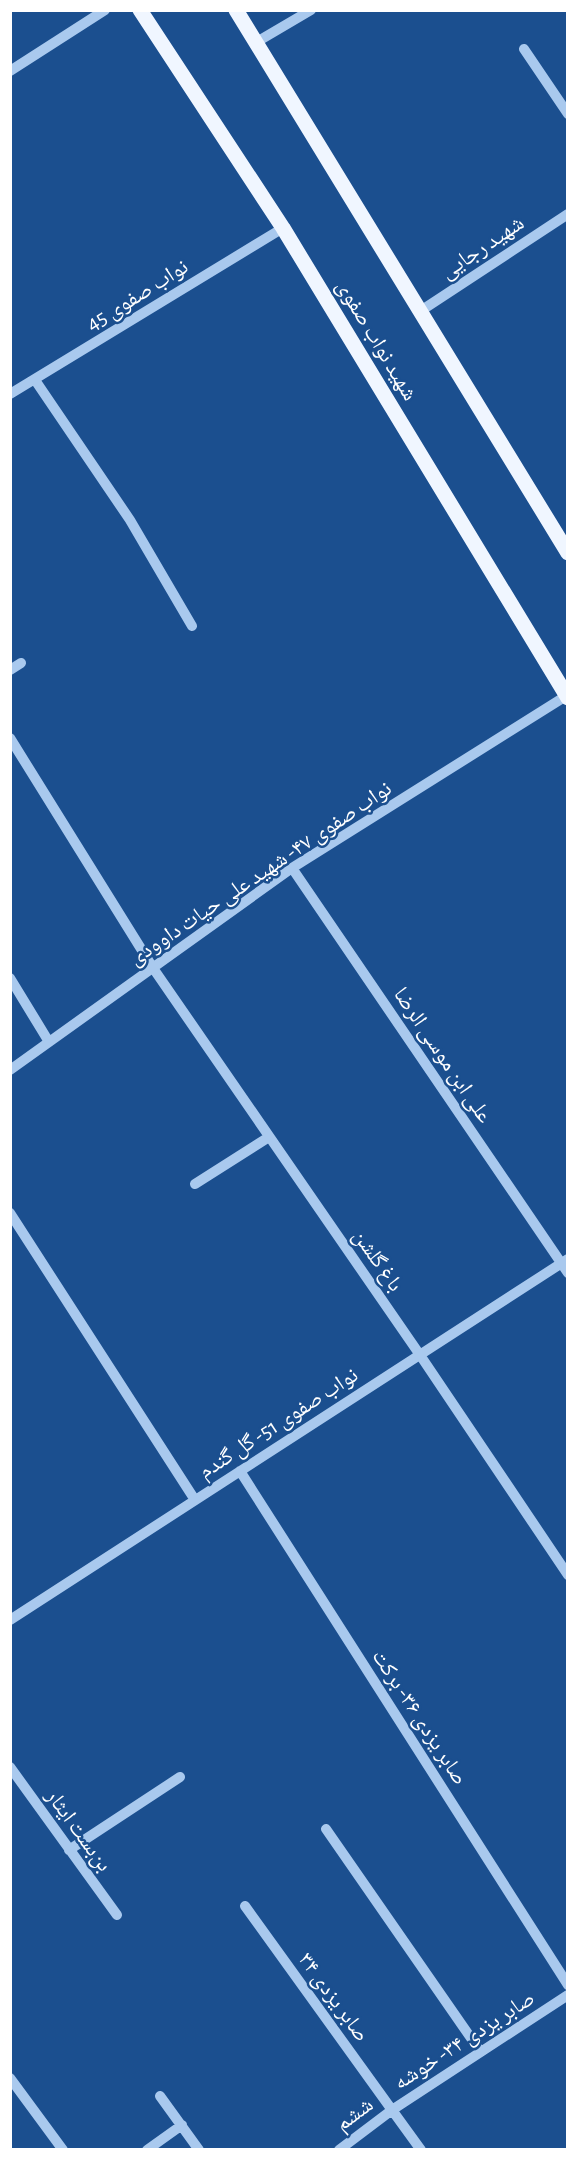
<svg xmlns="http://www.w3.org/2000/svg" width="578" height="2160" viewBox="0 0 578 2160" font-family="'Alegreya Sans','Noto Naskh Arabic',sans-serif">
	<rect width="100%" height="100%" fill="#1b4f8f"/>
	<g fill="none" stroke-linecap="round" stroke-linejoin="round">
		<!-- minor -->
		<path stroke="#a9c9ee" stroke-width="10" d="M255,43L311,10
			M524,49L568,114
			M10,71L105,10
			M419,312L568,214
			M35,380L130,520L192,626
			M10,394L283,228
			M10,670L21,663
			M10,738L153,968L420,1355L568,1575
			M292,868L568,1273
			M10,978L49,1042
			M10,1070L292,868L566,696
			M195,1184L269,1137
			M10,1213L195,1500
			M240,1471L568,1985
			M10,1620L568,1259
			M10,1767L117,1915
			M326,1829L480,2051
			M69,1850L180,1777
			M245,1906L392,2110L339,2150
			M10,2078L63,2150
			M160,2096L199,2150
			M147,2150L182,2125
			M421,2150L392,2110L568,1995"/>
		<!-- major -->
		<path stroke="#f0f6ff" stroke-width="15" d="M140,10L283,228L568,698
			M236,10L568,553"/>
	</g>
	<g text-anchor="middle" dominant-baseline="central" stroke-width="5" stroke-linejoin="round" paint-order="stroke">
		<!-- street labels -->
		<g font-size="22" fill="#fff" stroke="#1b4f8f">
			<text transform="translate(482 247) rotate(-34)">شهید رجایی</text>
			<text transform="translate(137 295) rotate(-32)">نواب صفوی 45</text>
			<text transform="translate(377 340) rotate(59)">شهید نواب صفوی</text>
			<text transform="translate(260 873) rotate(-34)">نواب صفوی ۴۷- شهید علی حیات داوودی</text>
			<text transform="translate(443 1055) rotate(56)">علی ابن موسی الرضا</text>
			<text transform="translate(378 1260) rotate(55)">باغ گلشن</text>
			<text transform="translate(278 1423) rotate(-33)">نواب صفوی 51- گل گندم</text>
			<text transform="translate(420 1717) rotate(57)">صابر یزدی ۳۶- برکت</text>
			<text transform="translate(79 1830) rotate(54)">بن‌بست ایثار</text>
			<text transform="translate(334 1997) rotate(54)">صابر یزدی ۳۴</text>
			<text transform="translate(464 2040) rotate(-33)">صابر یزدی ۳۴- خوشه</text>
			<text transform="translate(354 2114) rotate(-37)">ششم</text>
		</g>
	</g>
	<!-- border -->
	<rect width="578" height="2160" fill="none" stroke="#ffffff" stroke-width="24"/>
</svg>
